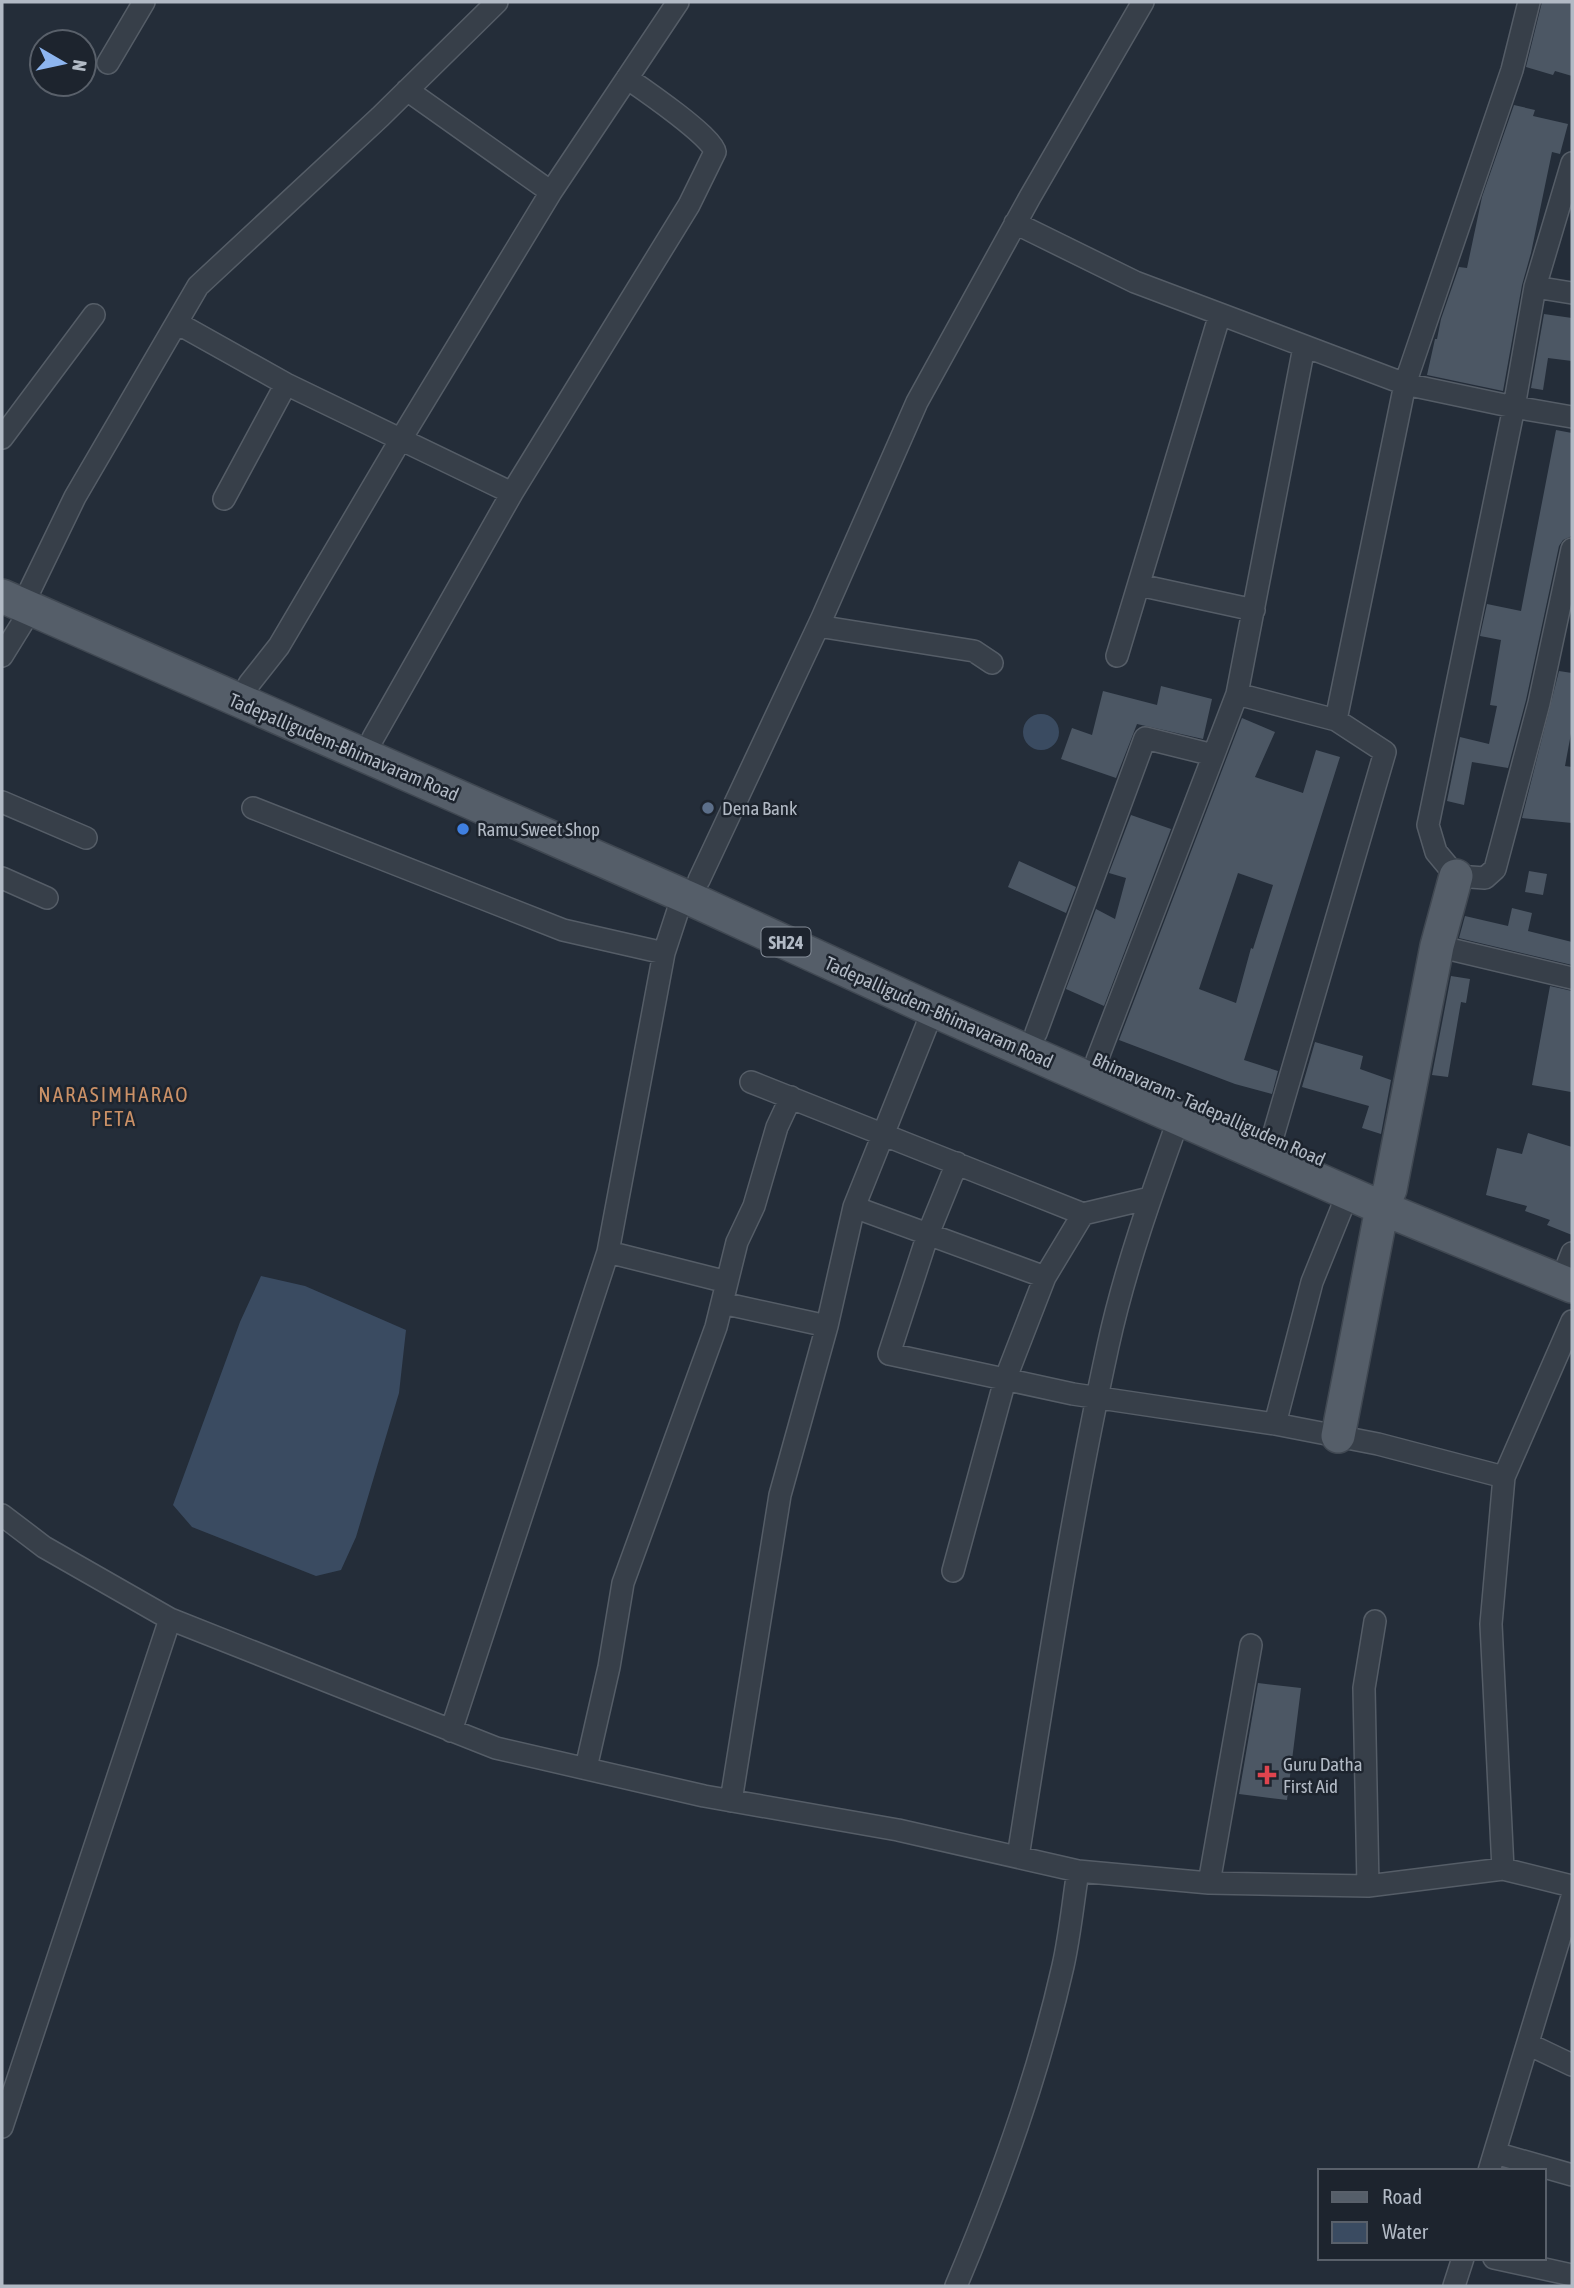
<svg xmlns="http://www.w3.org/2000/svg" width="1574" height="2288" viewBox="0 0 1574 2288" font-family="'Asap Condensed',sans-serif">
	<rect width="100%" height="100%" fill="#242d39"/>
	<!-- water -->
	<path fill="#3a4b61" d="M1023 732a18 18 0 1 1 36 0a18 18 0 1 1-36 0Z
		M261,1276L305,1286L406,1330L399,1393L356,1537L341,1570L316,1576L192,1527L173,1505L240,1322Z"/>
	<!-- building -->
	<path fill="#4c5764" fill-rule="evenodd" d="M1542,2H1572V76L1555,71L1553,75L1526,67Z
		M1514,105L1535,110L1533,116L1568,124L1560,154L1552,152L1531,253L1522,285L1503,391L1427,375L1435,339H1437L1441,319L1459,267L1467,268L1482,197Z
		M1544,314L1572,318V361L1548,358L1543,390L1531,388Z
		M1556,430L1572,433V536L1563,540L1559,546L1526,700L1508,768L1472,762L1464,805L1447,801L1460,737L1489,744L1497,706L1490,705L1501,640L1480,636L1487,604L1521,611Z
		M1559,671L1572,673V728L1565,766L1572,767V823L1522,818Z
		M1161,686L1212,699L1203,739L1137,724L1116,778L1061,759L1072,728L1092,735L1103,691L1157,705Z
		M1242,718L1275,732L1255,777L1303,793L1316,750L1340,757L1244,1060L1278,1071L1272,1094L1235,1084L1119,1040ZM1238,873L1273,885L1253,949L1251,948L1236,1003L1199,989Z
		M1131,815L1171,829L1104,1006L1066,989L1096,909L1115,919L1126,878L1109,873Z
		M1019,861L1076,887L1066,913L1008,887Z
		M1529,871L1547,874L1543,895L1525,892Z
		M1512,908L1532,913L1528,931L1572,942V965L1459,938L1465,916L1508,926Z
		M1451,976L1470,979L1466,1003L1461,1002L1448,1077L1432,1075Z
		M1550,986L1572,991L1571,1092L1532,1085Z
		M1315,1042L1363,1056L1360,1069L1391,1080L1381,1134L1362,1128L1369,1106L1302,1087Z
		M1528,1133L1572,1147V1235L1547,1225L1550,1220L1525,1211L1527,1206L1486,1195L1497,1148L1522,1154Z
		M1258,1683L1301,1688L1287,1800L1239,1794Z"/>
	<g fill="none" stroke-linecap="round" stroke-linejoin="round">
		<defs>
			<path id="minor" d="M108,63L144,2
				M407,90L551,192
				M1572,163L1535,287L1514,407L1428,825L1436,852L1456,876L1485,878L1495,869L1539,703L1572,549
				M1015,223L1135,282L1220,314
				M1535,287L1572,293
				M177,323L286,384L512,493
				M2,438L94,315
				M224,499L286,384
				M1139,585L1254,610
				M30,590L75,497L198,286L380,117L497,2
				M2,656L31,609
				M1117,656L1220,314L1405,384L1514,407L1572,417
				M992,663L974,651L824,627L822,618L917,402L1030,197L1143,2
				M249,684L279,646L401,439L551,192L678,2
				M1237,694L1336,720L1385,752L1273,1136
				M1336,720L1405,384L1512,70L1529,2
				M373,738L512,493L689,205L715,152C713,137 643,89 627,78
				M2,802L86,838
				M253,808L563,930L664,953
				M2,878L47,898
				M699,880L822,618
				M1437,946L1572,978
				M1036,1033L1145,738L1213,755
				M1097,1060L1237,694L1304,347
				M751,1082L1083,1214
				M957,1163L928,1234L889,1354L1073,1394L1275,1424L1378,1444L1504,1477
				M854,1207L1045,1277
				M608,1252L727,1282
				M1561,1281L1572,1253
				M722,1303L827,1326
				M1275,1424L1312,1282L1348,1193
				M2,1515L44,1547L170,1619L496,1748L704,1796L898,1830L1078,1871L1209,1883L1368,1886L1503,1869L1572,1886
				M953,1571L1005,1380L1045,1277L1083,1214L1150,1198
				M451,1731L608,1252L664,953L683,895
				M586,1768L609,1667L623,1583L716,1327L737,1242L754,1206L777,1127L791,1097
				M731,1801L780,1495L827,1326L854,1207L933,1010
				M1018,1857C1045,1686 1071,1515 1108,1346C1125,1268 1152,1193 1179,1118
				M1503,1869L1491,1624L1504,1477L1572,1321
				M1209,1883L1251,1645
				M1368,1886L1364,1688L1375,1621
				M1528,2044L1572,2065
				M2,2127L170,1619
				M1495,2153L1572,2175
				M1489,2171L1572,1897
				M1494,2258L1572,2275
				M956,2286C1000,2182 1038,2077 1063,1966C1070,1935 1073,1902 1078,1871
				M1454,2286L1463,2258"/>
			<path id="primary" d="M2,596L691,899L933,1010L1382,1208L1572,1286
				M1338,1436L1382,1208L1390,1189L1437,946L1456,876"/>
		</defs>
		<!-- minor casing -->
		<use href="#minor" stroke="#555d67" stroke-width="24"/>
		<!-- primary casing -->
		<use href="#primary" stroke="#404852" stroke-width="36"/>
		<!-- minor -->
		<use href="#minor" stroke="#373f49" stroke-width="21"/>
		<!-- primary -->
		<use href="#primary" stroke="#555e69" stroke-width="33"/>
	</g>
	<!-- markers -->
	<circle fill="#5c6f8a" stroke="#1d242e" stroke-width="2.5" cx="708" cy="808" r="7"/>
	<circle fill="#3f7fe0" stroke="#1d242e" stroke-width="2.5" cx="463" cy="829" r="7"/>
	<path fill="#e0444e" stroke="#1d242e" stroke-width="2.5" d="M1263.5 1764.5h7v7h7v7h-7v7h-7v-7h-7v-7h7z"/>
	<g text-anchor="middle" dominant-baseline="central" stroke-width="5" stroke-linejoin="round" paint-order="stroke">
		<!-- shield labels -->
		<rect fill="#1d242e" stroke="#858d98" stroke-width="2" x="761.5" y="927.5" width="49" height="29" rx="5"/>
		<g font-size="18" font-weight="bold" fill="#b2bac5">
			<text x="786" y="942">SH24</text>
		</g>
		<!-- street labels -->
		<g font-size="19" fill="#b2bac5" stroke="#1d242e">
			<text transform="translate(344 747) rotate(23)">Tadepalligudem-Bhimavaram Road</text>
			<text transform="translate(939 1012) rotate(24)">Tadepalligudem-Bhimavaram Road</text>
			<text transform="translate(1209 1109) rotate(24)">Bhimavaram - Tadepalligudem Road</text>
		</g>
		<!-- poi labels -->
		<g font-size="19" fill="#b2bac5" stroke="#1d242e" text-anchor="start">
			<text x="722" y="808">Dena Bank</text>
			<text x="477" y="829">Ramu Sweet Shop</text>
			<text x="1283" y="1764">Guru Datha<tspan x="1283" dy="22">First Aid</tspan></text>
		</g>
		<!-- neighbourhood labels -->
		<g font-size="21" letter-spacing="2" fill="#cb9167" stroke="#1d242e">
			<text x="114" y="1094">NARASIMHARAO<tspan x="114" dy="24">PETA</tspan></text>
		</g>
	</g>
	<!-- border -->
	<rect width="1574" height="2288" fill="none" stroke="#b2bac5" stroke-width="7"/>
	<!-- legend -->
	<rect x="1318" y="2169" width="228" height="91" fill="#1d242e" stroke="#59606a" stroke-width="2"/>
	<rect x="1332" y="2192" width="35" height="10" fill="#555e69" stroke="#59606a" stroke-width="2"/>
	<text x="1382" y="2204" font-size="21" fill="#b2bac5">Road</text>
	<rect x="1332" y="2222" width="35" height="21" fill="#3a4b61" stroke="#59606a" stroke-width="2"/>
	<text x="1382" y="2239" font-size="21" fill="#b2bac5">Water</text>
	<!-- north arrow -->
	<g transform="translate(63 63) rotate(99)"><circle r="33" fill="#1d242e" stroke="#59606a" stroke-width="2"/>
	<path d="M0-5L12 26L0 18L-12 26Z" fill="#8db5ef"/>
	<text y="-10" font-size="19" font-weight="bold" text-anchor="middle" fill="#b2bac5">N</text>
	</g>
</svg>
